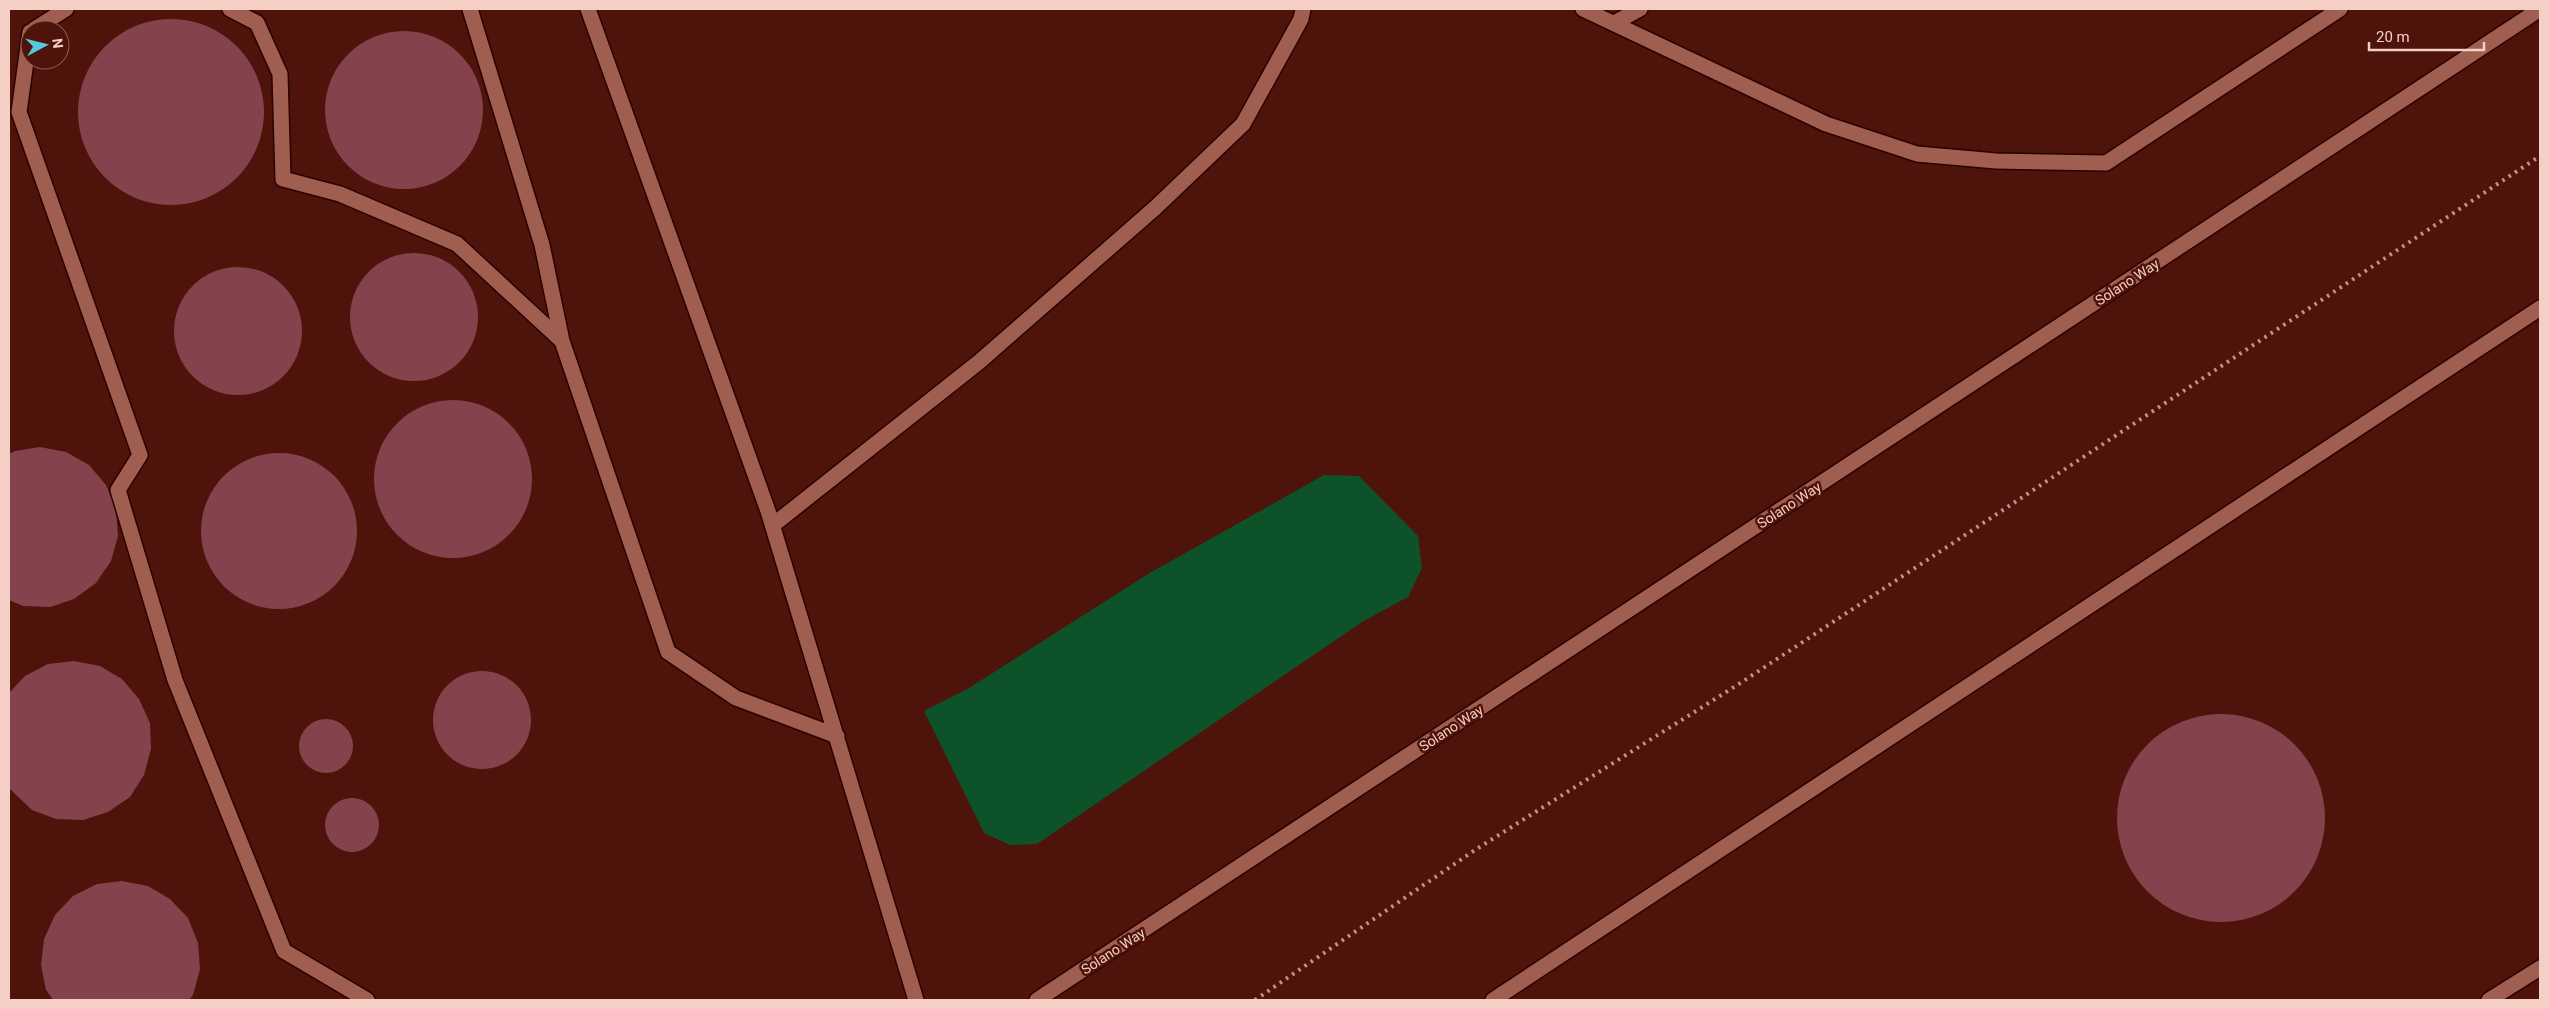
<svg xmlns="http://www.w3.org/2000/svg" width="2549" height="1009" viewBox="0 0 2549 1009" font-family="Roboto,sans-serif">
	<rect width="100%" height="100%" fill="#4e130a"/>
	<!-- water -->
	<path fill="#0e522a" d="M1324,475L1359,476L1418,536L1422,568L1408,597L1362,622L1037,844L1010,845L984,833L924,711L969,688L1148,574Z"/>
	<!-- building -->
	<path fill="#84424c" d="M78 112a93 93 0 1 1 186 0a93 93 0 1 1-186 0Z
		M325 110a79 79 0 1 1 158 0a79 79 0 1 1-158 0Z
		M350 317a64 64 0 1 1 128 0a64 64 0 1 1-128 0Z
		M174 331a64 64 0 1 1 128 0a64 64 0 1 1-128 0Z
		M374 479a79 79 0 1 1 158 0a79 79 0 1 1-158 0Z
		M40,447L66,452L89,465L106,485L116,509L118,536L111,561L96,583L74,599L50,607L23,606L9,600V454L15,451Z
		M201 531a78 78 0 1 1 156 0a78 78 0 1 1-156 0Z
		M74,661L100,666L122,679L139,699L150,723L151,749L144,775L130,797L108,812L83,820L56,819L32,810L9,788V693L25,676L48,664Z
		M433 720a49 49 0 1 1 98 0a49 49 0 1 1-98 0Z
		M2117 818a104 104 0 1 1 208 0a104 104 0 1 1-208 0Z
		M299 746a27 27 0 1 1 54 0a27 27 0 1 1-54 0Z
		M325 825a27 27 0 1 1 54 0a27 27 0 1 1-54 0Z
		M122,881L148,886L170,899L188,918L198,943L200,969L193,995L189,1000H53L46,990L41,965L44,939L55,915L73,896L97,884Z"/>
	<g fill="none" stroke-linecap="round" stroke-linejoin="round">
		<defs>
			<path id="service" d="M230,9L257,23L280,74L283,179L340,194L457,244L562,341
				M470,9L542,245L562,341L668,652L736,698L837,736
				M588,9L768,511L916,1000
				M1583,9L1826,124L1917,154L1996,161L2106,163L2340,9
				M1614,23L1640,9
				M33,30L66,9
				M30,32L19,112L140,455L118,490L175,680L284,951L367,1000
				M773,525L979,362L1155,208L1243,124L1301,19L1303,9
				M1493,1000L2540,308
				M2489,1000L2540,968"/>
			<path id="minor" d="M1037,1000L2540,9"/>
		</defs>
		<!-- service casing -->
		<use href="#service" stroke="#2b0200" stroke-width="18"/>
		<!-- minor casing -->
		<use href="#minor" stroke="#2b0200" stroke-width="18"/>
		<!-- service -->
		<use href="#service" stroke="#a05e51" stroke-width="15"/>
		<!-- minor -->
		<use href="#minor" stroke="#a05e51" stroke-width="15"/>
		<!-- rail -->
		<path stroke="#c0938a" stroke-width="4" stroke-dasharray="2.5 5" stroke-linecap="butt" d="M1255,1000L1475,850L1742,682L2540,156"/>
	</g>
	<g text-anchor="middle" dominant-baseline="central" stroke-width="5" stroke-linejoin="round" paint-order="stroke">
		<!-- street labels -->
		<g font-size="14" fill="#f5cfc6" stroke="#4e130a">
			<text transform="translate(2127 282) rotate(-33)">Solano Way</text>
			<text transform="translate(1789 505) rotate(-33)">Solano Way</text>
			<text transform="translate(1451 728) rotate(-33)">Solano Way</text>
			<text transform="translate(1113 951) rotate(-33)">Solano Way</text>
		</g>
	</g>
	<!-- border -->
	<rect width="2549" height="1009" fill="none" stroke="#f5cfc6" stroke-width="20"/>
	<!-- north arrow -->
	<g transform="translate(45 45) rotate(83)"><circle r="24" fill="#4e130a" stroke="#915e55"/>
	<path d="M0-4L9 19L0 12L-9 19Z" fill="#55cadf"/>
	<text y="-8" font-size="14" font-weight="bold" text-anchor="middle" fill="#f5cfc6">N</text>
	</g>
	<!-- scale -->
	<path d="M2369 42v8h115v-8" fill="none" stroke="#f5cfc6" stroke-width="2.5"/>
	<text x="2376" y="42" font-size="15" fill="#f5cfc6" stroke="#4e130a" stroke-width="4" paint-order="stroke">20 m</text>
</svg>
